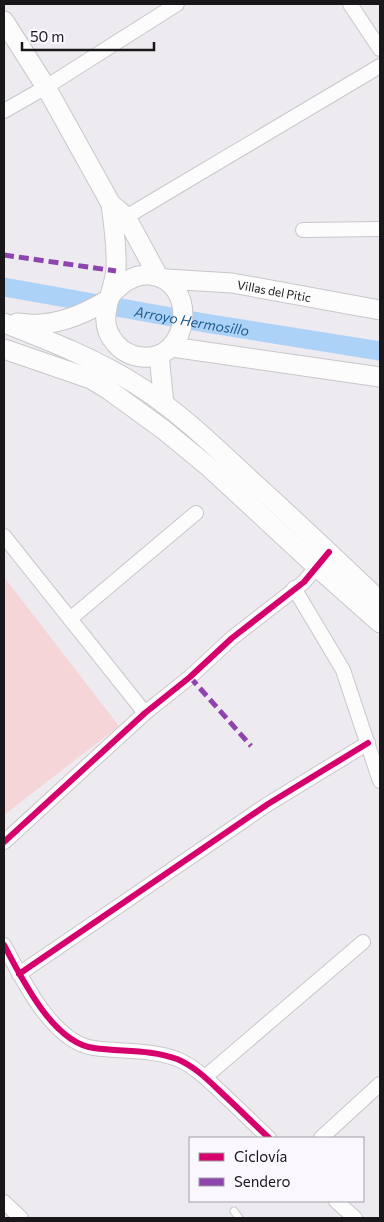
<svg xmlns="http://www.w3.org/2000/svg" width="384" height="1222" viewBox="0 0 384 1222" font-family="Commissioner,sans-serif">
	<rect width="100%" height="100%" fill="#eeebf0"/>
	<!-- green -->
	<path fill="#f6d5d8" d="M4,577L119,726L4,815Z"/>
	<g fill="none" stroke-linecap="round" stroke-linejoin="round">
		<!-- canal -->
		<path stroke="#acd2f8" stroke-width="19" id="s1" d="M4,287L205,323L380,351"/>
		<defs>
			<path id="lane" d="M234,1211L239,1218"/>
			<path id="street" d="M350,4L380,49
				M4,111L46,87L177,4
				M126,217L380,66
				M303,230L380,229
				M4,536L145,713
				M294,588L343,670L380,781
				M70,619L196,513
				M4,842L145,713L190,677L232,638L304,582L323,559
				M4,945C22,979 53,1043 94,1048C121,1052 150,1049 177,1059C196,1067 210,1082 225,1096C240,1110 254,1124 269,1138
				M19,974L268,804L368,743
				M205,1077L363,942
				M321,1138L380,1084
				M336,1201L355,1218
				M4,1202L21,1218"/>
			<g id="secondary">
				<path d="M4,21L46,87L111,204L126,217L158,276"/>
				<path id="s2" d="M166,279L232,283L380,310"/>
				<path d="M110,296C120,284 132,274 149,275C199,279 191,362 142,357C132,356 123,352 116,344C94,320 114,295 116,269C117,247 114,226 111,204"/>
				<path d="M4,323C50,341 96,359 137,385C181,413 218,450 256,485C298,523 339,562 380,601"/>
				<path d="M17,323C51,328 80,317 109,299"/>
				<path d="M172,347L380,377"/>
				<path d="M4,349L91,379L109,390L164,430L210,468L317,567L380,623"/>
				<path d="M159,355L164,404"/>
			</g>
		</defs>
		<!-- lane casing -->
		<use href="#lane" stroke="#c9c6ca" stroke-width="9"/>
		<!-- street casing -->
		<use href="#street" stroke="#c9c6ca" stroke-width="16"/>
		<!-- secondary casing -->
		<use href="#secondary" stroke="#c9c6ca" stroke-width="21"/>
		<!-- lane -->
		<use href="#lane" stroke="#fcfcfd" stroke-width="7"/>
		<!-- street -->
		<use href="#street" stroke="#fcfcfd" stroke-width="14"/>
		<!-- secondary -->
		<use href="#secondary" stroke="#fcfcfd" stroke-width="19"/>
		<!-- quiet -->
		<path stroke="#8e44ad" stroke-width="5" stroke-dasharray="10 5" stroke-linecap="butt" d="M4,255L116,271
			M190,677L251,746"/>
		<defs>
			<path id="cycleway" d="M4,842L145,713L190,677L232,638L304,582L329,552
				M4,945C22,979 53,1043 94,1048C121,1052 150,1049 177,1059C196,1067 210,1082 225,1096C240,1110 254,1124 269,1138
				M19,974L268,804L368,743"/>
		</defs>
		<!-- cycleway casing -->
		<use href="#cycleway" stroke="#fbf7fe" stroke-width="9"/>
		<!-- cycleway -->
		<use href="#cycleway" stroke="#d6006c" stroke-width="6"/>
	</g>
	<g text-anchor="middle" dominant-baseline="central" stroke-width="4.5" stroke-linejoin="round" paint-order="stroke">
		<!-- street labels -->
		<g font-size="12" fill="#19171a" stroke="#fbf7fe">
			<text stroke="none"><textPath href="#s2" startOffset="109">Villas del Pitic</textPath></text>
		</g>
		<!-- water labels -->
		<g font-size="14" font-style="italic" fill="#1e5a89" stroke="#fbf7fe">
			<text stroke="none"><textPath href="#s1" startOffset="191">Arroyo Hermosillo</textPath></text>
		</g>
	</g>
	<!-- border -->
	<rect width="384" height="1222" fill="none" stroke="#19171a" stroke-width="10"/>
	<!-- legend -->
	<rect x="189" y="1137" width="175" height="65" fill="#fbf7fe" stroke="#a19da3"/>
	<rect x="199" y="1153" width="25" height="8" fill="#d6006c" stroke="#a19da3"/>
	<text x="234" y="1162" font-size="15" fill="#19171a">Ciclovía</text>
	<rect x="199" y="1178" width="25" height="8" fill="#8e44ad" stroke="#a19da3"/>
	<text x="234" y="1187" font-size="15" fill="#19171a">Sendero</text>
	<!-- scale -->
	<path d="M22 42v8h132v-8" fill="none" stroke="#19171a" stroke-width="2.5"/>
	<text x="30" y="42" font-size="15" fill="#19171a" stroke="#fbf7fe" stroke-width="4" paint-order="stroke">50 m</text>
</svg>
